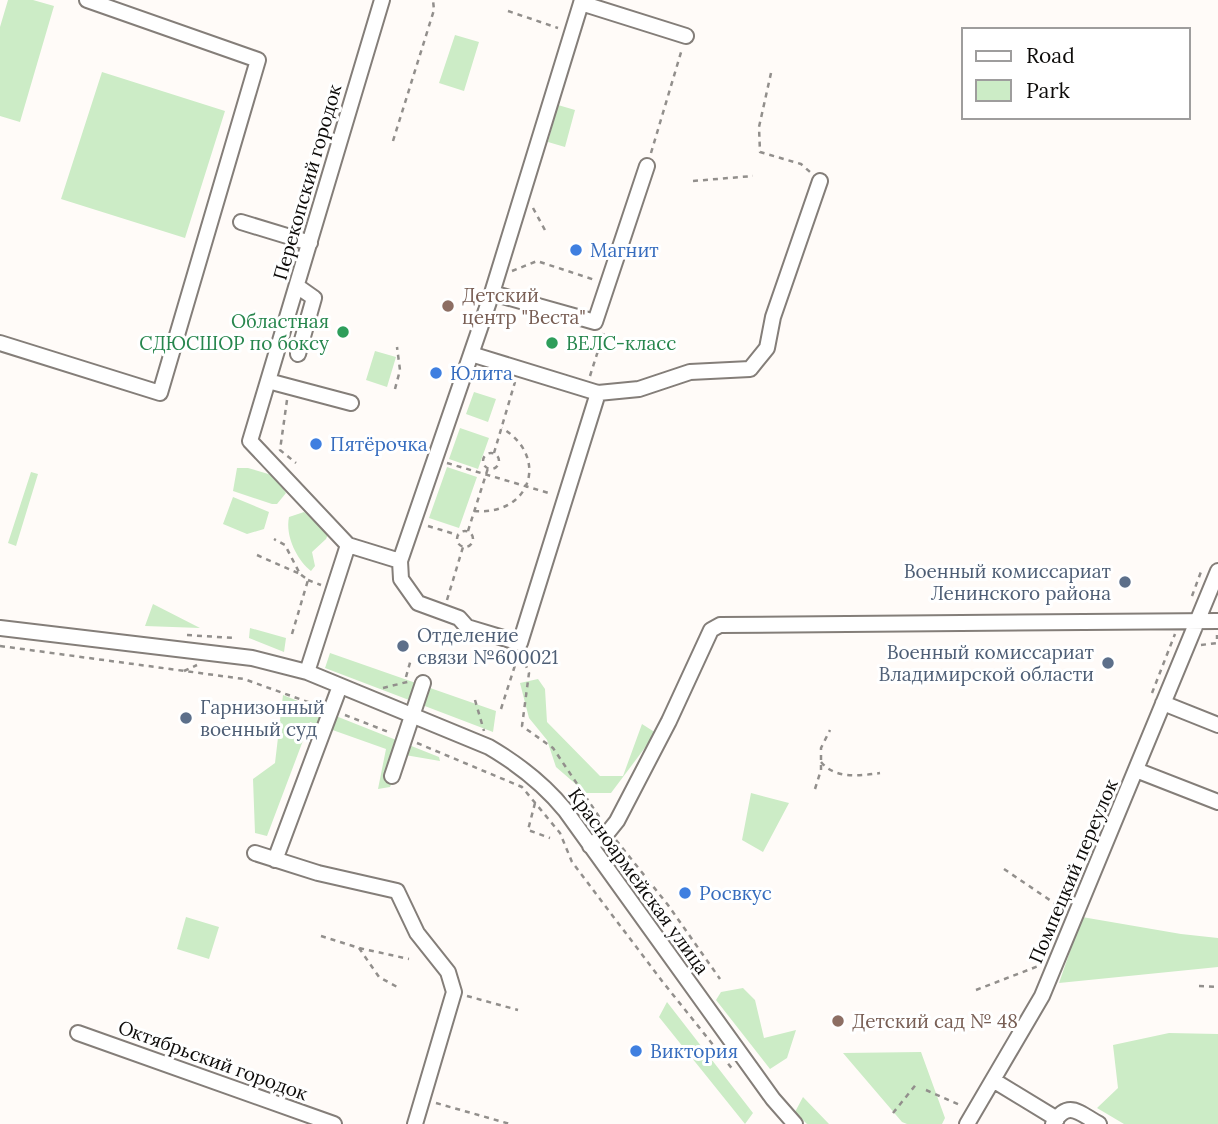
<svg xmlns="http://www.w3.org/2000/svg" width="1218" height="1124" viewBox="0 0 1218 1124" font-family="Lora,serif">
	<rect width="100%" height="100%" fill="#fffbf8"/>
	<!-- green -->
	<path fill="#ccecc6" d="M8,0H33L54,6L20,122L0,116V27Z
		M455,35L479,42L464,91L439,83Z
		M102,72L225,111L185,238L61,199Z
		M558,105L575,110L565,147L548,142Z
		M375,351L396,357L387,387L366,380Z
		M474,392L496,399L488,422L466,414Z
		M460,428L489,438L478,469L449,459Z
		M447,467L477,477L459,528L429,518Z
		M237,468H248L275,476L286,493L277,504H272L233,491Z
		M31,472L38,474L16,546L8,543Z
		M233,497L269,512L264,529L247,534L223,524Z
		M304,512L329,532L326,539L312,552L315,566L311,571C297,560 285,536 289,517Z
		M153,604L200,628L145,626Z
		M250,628L286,638L284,652L249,638Z
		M330,653L496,711L493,732L325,668Z
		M538,679L545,689L547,722L600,776H623L642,724L656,733L611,793H586L556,767L547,740L529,718L520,683Z
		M283,695L439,757L440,761L405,755L390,787L378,789L386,749L310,722L267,836L255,833L253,779L275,763Z
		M751,793L789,803L763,852L742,840Z
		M186,917L219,927L209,959L177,949Z
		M1082,917L1181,934L1218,938V967L1059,983Z
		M743,988L755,1000L764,1038L796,1030L787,1058L770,1069L716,1000L721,992Z
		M667,1002L753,1113L745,1124L659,1017Z
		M1169,1033L1218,1034V1124H1124L1097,1108L1118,1088L1113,1045Z
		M921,1052L945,1118L942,1124H907L902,1122L843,1053Z
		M803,1097L829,1124H807L795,1112Z"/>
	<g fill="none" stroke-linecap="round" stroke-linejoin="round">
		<defs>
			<path id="minor" d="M582,0L492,293L400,561L401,579L418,603L459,618L467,627L520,643L598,393
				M581,3L686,36
				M241,222L310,243
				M297,286L314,298L298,354
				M492,293L595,322L647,166
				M0,343L160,393L258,60L87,0
				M471,354L598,393L639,389L690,372L750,369L767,348L773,317L820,181
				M268,381L351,403
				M348,545L400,561
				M0,628L252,658L307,672L489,747C518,764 543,783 565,810L773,1099L795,1124
				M307,672L348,545L250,441L382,0
				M1163,703L1218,725
				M1136,770L1218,802
				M392,776L423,683
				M590,846L609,831L617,821L669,721L711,630L720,625L1218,621
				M255,853L318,873L397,891L417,933L448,972L454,992L415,1124
				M275,860L340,686
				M78,1033L334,1124
				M993,1080L1057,1119
				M967,1124L1042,996L1218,571
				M1053,1124C1068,1099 1079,1113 1099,1124"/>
		</defs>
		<!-- minor casing -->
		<use href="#minor" stroke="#847e79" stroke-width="18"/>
		<!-- path -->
		<path stroke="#928f8c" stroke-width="2.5" stroke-dasharray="5 5" stroke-linecap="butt" d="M508,11L558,28
			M771,73L759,127L760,152L801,164L810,172
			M393,141L434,10L433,0
			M651,153L682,49
			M693,181L753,176
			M533,208L546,232
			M512,271L537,261L595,280
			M590,376L604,332
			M395,389L400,370L397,347
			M287,400L280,450L296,463
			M483 461a8 8 0 1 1 16 0a8 8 0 1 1-16 0Z
			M494,453L515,382
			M447,463L552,494
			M474,511C531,516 550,457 502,428
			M428,526L458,535
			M457 539a8 8 0 1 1 16 0a8 8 0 1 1-16 0Z
			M468,531L488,468
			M257,555L300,574L285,545L274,539
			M308,580L321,585
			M1192,596L1202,569
			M447,600L463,547
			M292,634L308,580L300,574
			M187,635L234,638
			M1201,645L1217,643V635
			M0,646L244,679L319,706
			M521,654L529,673L522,726L553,748L602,821
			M184,671L197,665
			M406,677L411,659
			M383,688L411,681
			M1152,693L1175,634
			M475,700L484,731
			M501,709L518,656
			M345,715L391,733
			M417,743L522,787L560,833L572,862L662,981L734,1071
			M821,762C835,779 859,776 880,773
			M815,789L821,770V748L830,730
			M535,803L528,830L550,838
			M616,840L668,905L720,979
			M1004,869L1063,909
			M321,936L359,948L409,959
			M359,948L379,977L399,988
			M1199,986L1218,987
			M976,990L1041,965
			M467,996L518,1010
			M926,1090L962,1106
			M436,1103L510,1124
			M893,1113L918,1082"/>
		<!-- minor -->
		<use href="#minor" stroke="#fff" stroke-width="14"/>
	</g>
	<!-- markers -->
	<g fill="#3f7fe0" stroke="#fff" stroke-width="2.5">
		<circle cx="576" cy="250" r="7"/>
		<circle cx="436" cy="373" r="7"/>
		<circle cx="316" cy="444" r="7"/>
		<circle cx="685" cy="893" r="7"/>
		<circle cx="636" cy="1051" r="7"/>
	</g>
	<g fill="#8d6e63" stroke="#fff" stroke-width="2.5">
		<circle cx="448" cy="306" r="7"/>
		<circle cx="838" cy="1021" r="7"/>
	</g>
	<g fill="#2e9e5b" stroke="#fff" stroke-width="2.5">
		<circle cx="343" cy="332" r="7"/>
		<circle cx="552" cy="343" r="7"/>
	</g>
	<g fill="#5c6f8a" stroke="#fff" stroke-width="2.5">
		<circle cx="1125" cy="582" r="7"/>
		<circle cx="403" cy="646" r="7"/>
		<circle cx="1108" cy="663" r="7"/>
		<circle cx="186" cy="718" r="7"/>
	</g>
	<g text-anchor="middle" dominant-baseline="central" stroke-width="6" stroke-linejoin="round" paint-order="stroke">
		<!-- street labels -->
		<g font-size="19" fill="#0d0b09" stroke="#fff">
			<text transform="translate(307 182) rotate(-74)">Перекопский городок</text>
			<text transform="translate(1073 871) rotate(-67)">Помпецкий переулок</text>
			<text transform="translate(639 881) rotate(54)">Красноармейская улица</text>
			<text transform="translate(213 1060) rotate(20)">Октябрьский городок</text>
		</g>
		<!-- shop labels -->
		<g font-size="19" fill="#366cbe" stroke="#fff" text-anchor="start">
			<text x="590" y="250">Магнит</text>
			<text x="450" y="373">Юлита</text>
			<text x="330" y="444">Пятёрочка</text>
			<text x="699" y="893">Росвкус</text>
			<text x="650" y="1051">Виктория</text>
		</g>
		<!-- education labels -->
		<g font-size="19" fill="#785e54" stroke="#fff" text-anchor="start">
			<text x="462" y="295">Детский<tspan x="462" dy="22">центр "Веста"</tspan></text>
			<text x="852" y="1021">Детский сад № 48</text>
		</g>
		<!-- leisure labels -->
		<g font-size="19" fill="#27864d" stroke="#fff" text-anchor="end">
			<text x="329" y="321">Областная<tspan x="329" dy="22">СДЮСШОР по боксу</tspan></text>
			<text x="566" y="343" text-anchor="start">ВЕЛС-класс</text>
		</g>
		<!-- service labels -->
		<g font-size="19" fill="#4e5e75" stroke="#fff" text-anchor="end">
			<text x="1111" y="571">Военный комиссариат<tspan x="1111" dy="22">Ленинского района</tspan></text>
			<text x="417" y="635" text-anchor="start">Отделение<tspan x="417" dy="22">связи №600021</tspan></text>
			<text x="1094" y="652">Военный комиссариат<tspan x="1094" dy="22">Владимирской области</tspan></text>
			<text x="200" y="707" text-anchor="start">Гарнизонный<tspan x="200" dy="22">военный суд</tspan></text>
		</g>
	</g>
	<!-- legend -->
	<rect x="962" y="28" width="228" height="91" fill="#ffffff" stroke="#9e9d9d" stroke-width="2"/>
	<rect x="976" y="51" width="35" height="10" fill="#ffffff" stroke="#9e9d9d" stroke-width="2"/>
	<text x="1026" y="63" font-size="21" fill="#0d0b09">Road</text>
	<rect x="976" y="80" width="35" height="21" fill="#ccecc6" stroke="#9e9d9d" stroke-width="2"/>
	<text x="1026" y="98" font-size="21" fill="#0d0b09">Park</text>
</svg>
